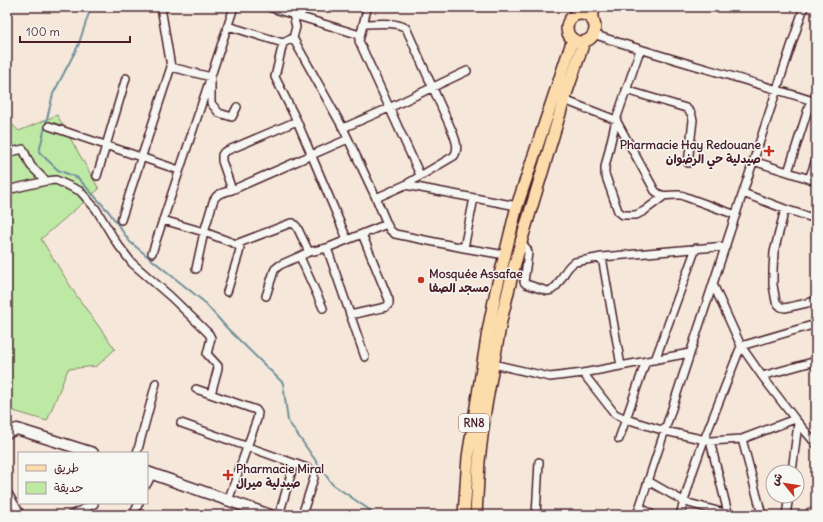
<svg xmlns="http://www.w3.org/2000/svg" width="823" height="522" viewBox="0 0 823 522" font-family="Delius,'Playpen Sans Arabic',sans-serif">
	<rect width="100%" height="100%" fill="#f5e8da"/>
	<filter id="ink" filterUnits="userSpaceOnUse"><feTurbulence type="fractalNoise" baseFrequency=".025" numOctaves="2"/><feDisplacementMap in="SourceGraphic" scale="8" xChannelSelector="R" yChannelSelector="G"/><feConvolveMatrix kernelMatrix="1 2 1 2 8 2 1 2 1" color-interpolation-filters="sRGB"/></filter>
	<g filter="url(#ink)">
		<!-- green -->
		<path fill="#bee9a5" stroke="#848468" d="M57,115L99,189L41,239L76,295L115,349L97,366L68,369L47,421L7,409V120L19,131Z"/>
		<g fill="none" stroke-linecap="round" stroke-linejoin="round">
			<!-- stream -->
			<path stroke="#72919c" stroke-width="2" d="M91,7L78,46L53,94L39,152L58,170L78,178L109,212L130,242L203,301L227,328L283,383L288,421L332,484L377,515"/>
			<defs>
				<path id="street" d="M268,7L360,35
					M367,9L359,41L420,175
					M293,15L296,27L293,38L343,128L376,198L387,224L390,230L395,234L464,248L505,255
					M300,17L303,7
					M363,24C377,24 394,21 406,28L453,133C456,141 459,149 454,156L405,185L376,198
					M228,26L283,43L293,38
					M593,34C667,59 742,78 816,102
					M283,43L275,77L297,121L347,239
					M640,50L616,120L605,167V174L618,211L623,215H636L644,211L664,196
					M171,67L211,77V103L219,113L232,117L237,107
					M626,90L686,108L691,113L693,120L688,163
					M564,100L616,120L655,191C664,199 669,194 680,195C682,195 684,196 686,197L736,215
					M297,121L224,152L222,155V161L232,190L348,139
					M49,126L179,170
					M343,128L389,108L467,71
					M7,153L23,149L31,166L46,181
					M753,161L816,181
					M788,172L811,100
					M97,176L126,78
					M809,179L816,160
					M405,185L517,206
					M7,190L46,181L56,180L80,191L96,209L116,242L132,263L171,297L203,328L209,334L211,338L207,354L218,366V368L211,394
					M743,193L785,209L816,219
					M785,209L774,252L773,270V285L776,302L781,307L785,308L816,301
					M121,220L171,67L161,7
					M163,220L204,232L236,244L240,248L239,253L227,292
					M521,242L527,249L528,253L524,282L526,284L547,291C561,290 562,268 575,262L602,257L726,246
					M236,244L291,223H293L297,227L309,252
					M327,248L365,357
					M464,248L474,198
					M152,253L234,7
					M300,257L323,308
					M602,257L621,366
					M196,269L204,232L213,202C217,192 223,193 232,190
					M713,284L741,346L762,376L795,419L816,444
					M266,296L274,271L275,269L280,265L309,252L327,248L387,224
					M350,315L386,307L389,304V300L362,234
					M655,360L696,248
					M493,364L550,377L583,373L690,353
					M583,373L615,414L626,419L665,431L710,441L742,439L795,419
					M762,376L816,361
					M196,389L256,410L258,413L257,419L228,501
					M181,423L310,469L314,473V478L302,515
					M619,439L646,361
					M742,439L762,515
					M710,441L728,513
					M137,453L156,383
					M792,472L798,423
					M648,481L685,502L732,515
					M147,484L152,474
					M7,492L21,515
					M640,507L652,515
					M810,512L813,515
					M71,515L94,504
					M133,515L139,503
					M279,515L294,464
					M536,515L539,462
					M637,515L804,7
					M680,515L693,471L704,440L741,346L816,324
					M786,515L789,496"/>
				<path id="secondary" d="M7,433L17,429L93,453
					M147,472L270,515"/>
				<path id="primary" d="M567 28a14 14 0 1 1 28 0a14 14 0 1 1-28 0Z
					M591,19L595,7
					M464,515L468,457L488,331L496,291L517,206L573,39
					M476,515L479,461L485,411L501,321L514,267L521,242L564,100L584,42"/>
			</defs>
			<!-- street casing -->
			<use href="#street" stroke="#4a1f2b" stroke-width="10"/>
			<!-- secondary casing -->
			<use href="#secondary" stroke="#4a1f2b" stroke-width="13"/>
			<!-- primary casing -->
			<use href="#primary" stroke="#4a1f2b" stroke-width="14"/>
			<!-- street -->
			<use href="#street" stroke="#f6f6f2" stroke-width="7"/>
			<!-- secondary -->
			<use href="#secondary" stroke="#f6f6f2" stroke-width="10"/>
			<!-- primary -->
			<use href="#primary" stroke="#fddcac" stroke-width="11"/>
		</g>
	</g>
	<!-- markers -->
	<g fill="#c8321e" stroke="#f6f6f2" stroke-width="1.5">
		<path d="M767 145h4v4h4v4h-4v4h-4v-4h-4v-4h4z"/>
		<circle cx="421" cy="280" r="4"/>
		<path d="M226 469h4v4h4v4h-4v4h-4v-4h-4v-4h4z"/>
	</g>
	<g text-anchor="middle" dominant-baseline="central" stroke-width="3" stroke-linejoin="round" paint-order="stroke">
		<!-- shield labels -->
		<rect fill="#f6f6f2" stroke="#7e6067" stroke-width="1" x="459" y="414" width="30" height="18" rx="3"/>
		<g font-size="11" font-weight="bold" fill="#4a1f2b">
			<text x="474" y="423">RN8</text>
		</g>
		<!-- poi labels -->
		<g font-size="12" font-weight="bold" fill="#4a1f2b" stroke="#f6f6f2" text-anchor="start">
			<text x="761" y="144" text-anchor="end">Pharmacie Hay Redouane<tspan x="761" dy="14">صيدلية حي الرضوان</tspan></text>
			<text x="429" y="273">Mosquée Assafae<tspan x="429" dy="14">مسجد الصفا</tspan></text>
			<text x="236" y="468">Pharmacie Miral<tspan x="236" dy="14">صيدلية ميرال</tspan></text>
		</g>
	</g>
	<!-- margin -->
	<rect width="823" height="522" fill="none" stroke="#f6f6f2" stroke-width="24"/>
	<rect x="12" y="12" width="799" height="498" fill="none" stroke="#4a1f2b" stroke-width="1.5" filter="url(#ink)"/>
	<!-- legend -->
	<rect x="18" y="452" width="130" height="52" fill="#f6f6f2" stroke="#b1a0a2"/>
	<rect x="26" y="465" width="20" height="6" fill="#fddcac" stroke="#b1a0a2"/>
	<text x="54" y="472" font-size="12" fill="#4a1f2b">طريق</text>
	<rect x="26" y="482" width="20" height="12" fill="#bee9a5" stroke="#b1a0a2"/>
	<text x="54" y="492" font-size="12" fill="#4a1f2b">حديقة</text>
	<!-- north arrow -->
	<g transform="translate(785 484) rotate(300)"><circle r="19" fill="#f6f6f2" stroke="#b1a0a2"/>
	<path d="M0-3L7 15L0 10L-7 15Z" fill="#c8321e"/>
	<text y="-6" font-size="11" font-weight="bold" text-anchor="middle" fill="#4a1f2b">ش</text>
	</g>
	<!-- scale -->
	<path d="M20 36v6h110v-6" fill="none" stroke="#4a1f2b" stroke-width="2"/>
	<text x="26" y="36" font-size="12" fill="#4a1f2b" stroke="#f6f6f2" stroke-width="3" paint-order="stroke">100 m</text>
</svg>
